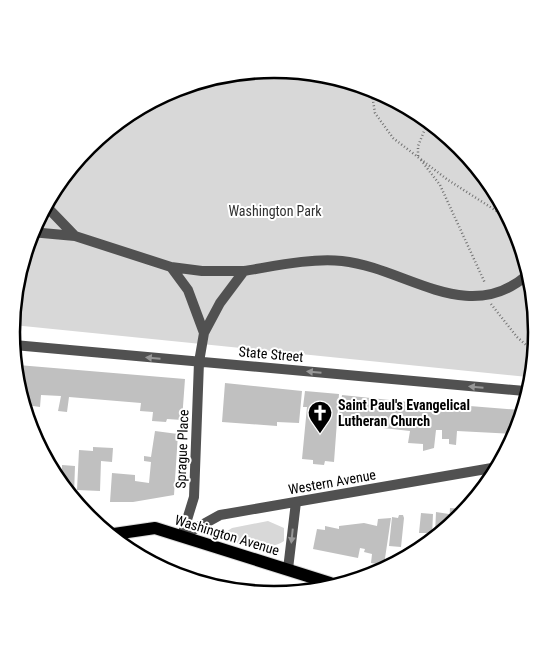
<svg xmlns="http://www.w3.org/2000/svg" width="548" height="663" viewBox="0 0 548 663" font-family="'Roboto Condensed',sans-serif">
	<rect width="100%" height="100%" fill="#fff"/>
	<!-- green -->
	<path fill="#d8d8d8" d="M274,69L375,89L460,146L517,231L537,332L528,377L13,325L31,231L88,146L174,89Z
		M268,521L284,528V541C273,549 246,550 234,541C231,539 229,535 226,532L232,528Z"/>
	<!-- building -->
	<path fill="#c0c0c0" d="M18,365L185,379L182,420L167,419L166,422L152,421L153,412L140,411L141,403L69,397L67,412L58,411L61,396L41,395L40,407L26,405Z
		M225,383L302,391L299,423L277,422V426L222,422Z
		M305,391L339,394L334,462L325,461L324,465L313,464V460L302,459L307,407H303Z
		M342,395L428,404L427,406L444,407L445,404L521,410L516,434L457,431L456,445L449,444V439H442V430H436L434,448L423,451V444L408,443L410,431L338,423Z
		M155,431L178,434L174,495L133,502H110L112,473L135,475V481L149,483L151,462L144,461V456L151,457Z
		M93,447L113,448L112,462L101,461L100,491L77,490L79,450L93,451Z
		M62,465L75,466L74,495L59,473H62Z
		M450,508L465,509L460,517L449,525Z
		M436,512L449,514L448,526L435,534Z
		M421,513L433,514L432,536L427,539L428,533H419Z
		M399,515H403L404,518L401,547L389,546L392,517L398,518Z
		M391,518L384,565L371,563L372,554L364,552L365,549L360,548L358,558L313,549L317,529L325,530V526L339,529V526L364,523L377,526L378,519Z"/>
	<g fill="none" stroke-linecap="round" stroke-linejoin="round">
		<defs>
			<path id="primary" d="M114,534L155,528L330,583"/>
		</defs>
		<!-- primary casing -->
		<use href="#primary" stroke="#dbdbdb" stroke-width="14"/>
		<!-- path -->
		<path stroke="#737373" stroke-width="2.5" stroke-dasharray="1 2.5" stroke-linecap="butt" d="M371,88L375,113L393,138L448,180L509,219
			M418,156V146L427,124
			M421,160L440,185L485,283
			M491,304L517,337L533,351"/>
		<!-- minor -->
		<path stroke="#515151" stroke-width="10" d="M47,207L75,236
			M31,232L75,236L171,267L202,271H244
			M171,267L188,290L204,333
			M14,345L525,391
			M182,536L194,497L199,362L204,333L220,303L244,271C275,266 310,258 342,261C406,268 467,326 526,276"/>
		<!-- tertiary -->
		<path stroke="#515151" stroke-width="10" d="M182,536L220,515L492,468
			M288,569L296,502"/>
		<!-- primary -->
		<use href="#primary" stroke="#000" stroke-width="12"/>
	</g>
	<!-- one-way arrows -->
	<defs><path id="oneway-solid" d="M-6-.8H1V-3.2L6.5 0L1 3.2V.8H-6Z" transform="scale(1.25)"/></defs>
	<g fill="#979797">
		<use href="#oneway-solid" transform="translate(153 358) rotate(-175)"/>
		<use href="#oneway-solid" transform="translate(314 372) rotate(-175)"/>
		<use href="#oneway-solid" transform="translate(476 387) rotate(-175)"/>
		<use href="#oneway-solid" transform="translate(292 536) rotate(96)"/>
	</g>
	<!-- icons -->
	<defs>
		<symbol id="church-pin" viewBox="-11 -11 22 30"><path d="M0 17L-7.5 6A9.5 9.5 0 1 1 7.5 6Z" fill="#000" stroke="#fff"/><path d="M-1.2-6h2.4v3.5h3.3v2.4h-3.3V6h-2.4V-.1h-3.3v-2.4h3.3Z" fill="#fff"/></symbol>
	</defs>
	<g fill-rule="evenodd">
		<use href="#church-pin" x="306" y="399" width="28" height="38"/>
	</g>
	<g text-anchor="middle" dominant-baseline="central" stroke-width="4" stroke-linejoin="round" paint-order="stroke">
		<!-- park labels -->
		<g font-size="14" fill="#2f2f2f" stroke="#fff">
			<text x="275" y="211">Washington Park</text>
		</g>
		<!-- street labels -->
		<g font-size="14" fill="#000" stroke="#fff">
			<text transform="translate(271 354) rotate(5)">State Street</text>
			<text transform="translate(182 449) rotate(-88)">Sprague Place</text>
			<text transform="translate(332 482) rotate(-10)">Western Avenue</text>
			<text transform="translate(227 535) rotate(17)">Washington Avenue</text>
		</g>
		<!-- poi labels -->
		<g font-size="14" font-weight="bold" fill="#000" stroke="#fff" text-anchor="start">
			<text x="338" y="405">Saint Paul's Evangelical<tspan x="338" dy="16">Lutheran Church</tspan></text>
		</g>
	</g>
	<!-- crop -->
	<path d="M0 0H548V663H0ZM20 332a254 254 0 1 1 508 0a254 254 0 1 1-508 0Z" fill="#fff" fill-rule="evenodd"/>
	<path fill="none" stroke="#000" stroke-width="2.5" d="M20 332a254 254 0 1 1 508 0a254 254 0 1 1-508 0Z"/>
</svg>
